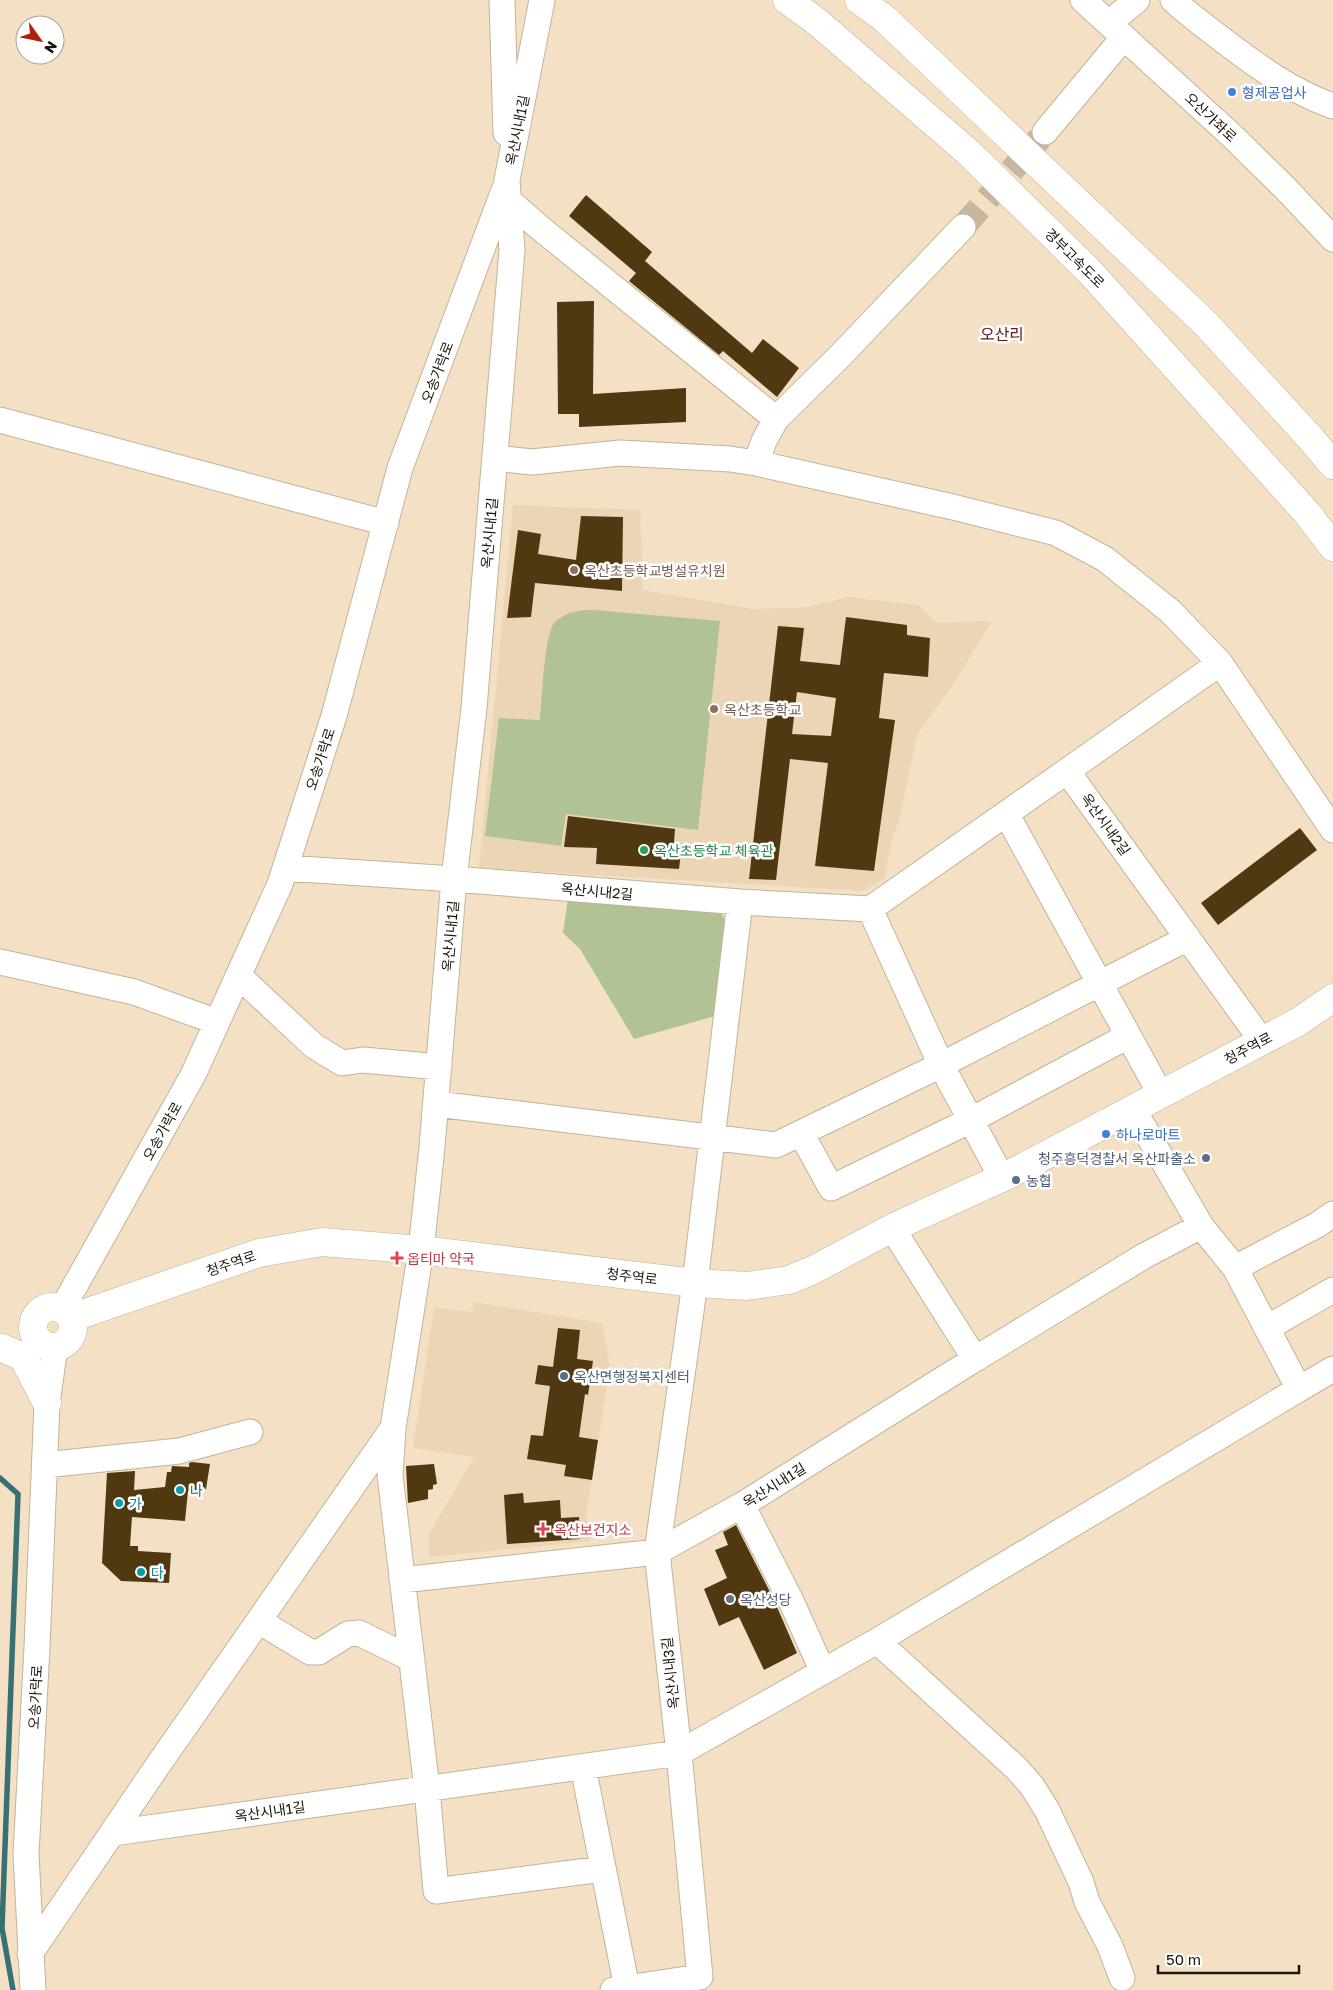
<svg xmlns="http://www.w3.org/2000/svg" width="1333" height="1990" viewBox="0 0 1333 1990" font-family="'Golos Text','Noto Sans KR',sans-serif">
	<rect width="100%" height="100%" fill="#f3e0c5"/>
	<!-- built -->
	<path fill="#ecd5b4" d="M513,505L640,510L643,590L753,609L808,607L848,597L918,605L937,623L992,621L954,683L917,735L900,816L890,847L885,878L864,891L479,868Z
		M474,1302L602,1323L610,1367L586,1514L591,1541L429,1557V1534L474,1457L413,1448L434,1308L472,1312Z"/>
	<!-- green -->
	<path fill="#b1c294" d="M594,610L720,621L698,830L566,814L561,846L485,836L499,718L540,720C542,703 544,632 555,622C568,611 579,610 594,610Z
		M568,899L718,907L728,926L715,1016L634,1039L580,949L563,933Z"/>
	<g fill="none" stroke-linecap="round" stroke-linejoin="round">
		<!-- stream -->
		<path stroke="#387173" stroke-width="5.5" d="M0,1478L18,1494L2,1928L13,1990"/>
	</g>
	<!-- building -->
	<path fill="#503910" fill-rule="evenodd" d="M586,195L652,252L645,261L752,353L763,339L799,368L777,397L723,351L719,355L629,281L636,273L569,216Z
		M594,301L593,394L686,388V422L579,427V414H558L557,302Z
		M581,516L623,517L622,591L535,583L531,617L507,618L518,530L541,534L538,554L576,560Z
		M846,617L907,625V635L930,638L928,677L884,673L879,718L895,720L874,871L815,866L828,763L790,759L776,880L749,879L778,626L804,628L800,661L840,665ZM797,692L836,698L831,736L792,734Z
		M568,816L675,829L674,843L682,844L679,869L596,864L597,848L564,847Z
		M1300,828L1317,850L1218,925L1201,903Z
		M558,1328L580,1330L577,1359L593,1361L588,1395L585,1394L579,1437L598,1440L592,1480L564,1476L566,1465L527,1459L531,1435L543,1436L550,1386L535,1384L538,1365L553,1367Z
		M192,1462L210,1464L206,1489H200V1492L188,1491L185,1521L132,1517L130,1546H138V1551L171,1553L169,1583L121,1581L102,1563L107,1473L135,1471L134,1490L165,1487L167,1472H171L172,1466L189,1467V1463Z
		M434,1464L437,1484L433,1485V1489L428,1490V1499L408,1503L406,1466Z
		M523,1493L524,1503L560,1500L561,1518L579,1517L580,1539L507,1544L504,1495Z
		M736,1525L774,1600L797,1653L764,1670L739,1617L719,1626L704,1589L727,1578L715,1550L728,1545L723,1532Z"/>
	<g fill="none" stroke-linecap="round" stroke-linejoin="round">
		<!-- minor-tunnel -->
		<path stroke="#c8b7a0" stroke-width="25" stroke-dasharray="25 12" stroke-linecap="butt" d="M963,227L1040,138"/>
		<defs>
			<path id="minor" d="M502,0L506,133
				M1083,0L1231,135L1286,189L1333,239
				M1173,0C1189,15 1207,28 1224,41C1258,67 1293,92 1333,106
				M1109,23L1137,0
				M1045,132L1124,37
				M508,200L540,228L776,419
				M0,420L386,523
				M495,458L532,462L620,453L730,459L756,463L953,507L1056,533L1105,559L1170,611L1220,663
				M756,463L764,441L776,419L840,356L963,227
				M1067,771L1220,663L1333,830
				M1007,815L1161,1095
				M285,868L454,879L740,902L870,909L1067,771L1262,1041
				M870,909L941,1065L1002,1178
				M0,962L134,992L217,1022
				M239,976L314,1046L342,1063L363,1060L439,1067
				M436,1104L776,1145L941,1065L1188,938
				M1133,1109L1201,1226L1235,1268L1299,1389L1333,1369
				M801,1133L831,1188L971,1120L1128,1036
				M1235,1268L1317,1225L1333,1214
				M62,1309L193,1075L280,884L334,716L400,468L504,190
				M1267,1328L1333,1290
				M975,1359L1144,1256L1201,1226
				M393,1428L390,1475L427,1789L436,1891L602,1869
				M45,1465L179,1451L250,1432
				M742,1505L792,1603L823,1672
				M402,1580L657,1552L742,1505L975,1359L892,1228
				M259,1621L310,1652H319L348,1634L359,1633L412,1659
				M877,1641L1016,1768L1032,1786L1047,1810L1081,1882L1087,1902L1110,1946L1122,1978
				M583,1767L627,1988
				M113,1833L679,1753L877,1641L1299,1389
				M30,1954L156,1768L393,1428L421,1250L432,1147L454,879L474,708L512,250L507,180L542,0
				M33,1990L26,1854L37,1647L47,1403L55,1347
				M613,1990L700,1977L679,1753L657,1552L695,1283L740,902"/>
			<path id="major" d="M33 1327a20 20 0 1 1 40 0a20 20 0 1 1-40 0Z
				M71,1318L259,1253L322,1242L421,1250L695,1283L747,1286L789,1280L813,1270L892,1228L1008,1175L1298,1022L1333,998
				M2,1348L23,1357L47,1403"/>
			<path id="highway" d="M787,0L816,21L968,152L1090,272L1307,513L1333,547
				M859,0L885,19L1206,324L1313,441L1333,465"/>
		</defs>
		<!-- minor casing -->
		<use href="#minor" stroke="#c4b399" stroke-width="27"/>
		<!-- major casing -->
		<use href="#major" stroke="#c4b399" stroke-width="29"/>
		<!-- highway casing -->
		<use href="#highway" stroke="#c4b399" stroke-width="29"/>
		<!-- minor -->
		<use href="#minor" stroke="#fff" stroke-width="25"/>
		<!-- major -->
		<use href="#major" stroke="#fff" stroke-width="28"/>
		<!-- highway -->
		<use href="#highway" stroke="#fff" stroke-width="28"/>
	</g>
	<!-- markers -->
	<g fill="#3f7fe0" stroke="#fff" stroke-width="2">
		<circle cx="1232" cy="92" r="5"/>
		<circle cx="1106" cy="1134" r="5"/>
	</g>
	<g fill="#8d6e63" stroke="#fff" stroke-width="2">
		<circle cx="574" cy="570" r="5"/>
		<circle cx="714" cy="709" r="5"/>
	</g>
	<circle fill="#2e9e5b" stroke="#fff" stroke-width="2" cx="644" cy="850" r="5"/>
	<g fill="#5c6f8a" stroke="#fff" stroke-width="2">
		<circle cx="1206" cy="1158" r="5"/>
		<circle cx="1016" cy="1180" r="5"/>
		<circle cx="564" cy="1376" r="5"/>
	</g>
	<g fill="#e0444e" stroke="#fff" stroke-width="2">
		<path d="M394.5 1250.5h5v5h5v5h-5v5h-5v-5h-5v-5h5z"/>
		<path d="M540.5 1521.5h5v5h5v5h-5v5h-5v-5h-5v-5h5z"/>
	</g>
	<g fill="#0f9aa8" stroke="#fff" stroke-width="2">
		<circle cx="180" cy="1490" r="5"/>
		<circle cx="119" cy="1503" r="5"/>
		<circle cx="141" cy="1572" r="5"/>
	</g>
	<circle fill="#6b7280" stroke="#fff" stroke-width="2" cx="730" cy="1599" r="5"/>
	<g text-anchor="middle" dominant-baseline="central" stroke-width="5" stroke-linejoin="round" paint-order="stroke">
		<!-- shop labels -->
		<g font-size="14" fill="#366cbe" stroke="#fff" text-anchor="start">
			<text x="1242" y="92">형제공업사</text>
			<text x="1116" y="1134">하나로마트</text>
		</g>
		<!-- street labels -->
		<g font-size="14" fill="#1b150b" stroke="#fff">
			<text transform="translate(1211 117) rotate(43)">오산가좌로</text>
			<text transform="translate(517 130) rotate(-79)">옥산시내1길</text>
			<text transform="translate(1075 258) rotate(45)">경부고속도로</text>
			<text transform="translate(437 372) rotate(-69)">오송가락로</text>
			<text transform="translate(489 533) rotate(-85)">옥산시내1길</text>
			<text transform="translate(320 759) rotate(-72)">오송가락로</text>
			<text transform="translate(1106 824) rotate(54)">옥산시내2길</text>
			<text transform="translate(597 891) rotate(5)">옥산시내2길</text>
			<text transform="translate(450 936) rotate(-85)">옥산시내1길</text>
			<text transform="translate(1248 1048) rotate(-28)">청주역로</text>
			<text transform="translate(162 1131) rotate(-61)">오송가락로</text>
			<text transform="translate(231 1263) rotate(-19)">청주역로</text>
			<text transform="translate(632 1276) rotate(7)">청주역로</text>
			<text transform="translate(774 1485) rotate(-32)">옥산시내1길</text>
			<text transform="translate(670 1673) rotate(-96)">옥산시내3길</text>
			<text transform="translate(35 1697) rotate(-87)">오송가락로</text>
			<text transform="translate(270 1811) rotate(-8)">옥산시내1길</text>
		</g>
		<!-- education labels -->
		<g font-size="14" fill="#785e54" stroke="#fff" text-anchor="start">
			<text x="584" y="570">옥산초등학교병설유치원</text>
			<text x="724" y="709">옥산초등학교</text>
		</g>
		<!-- leisure labels -->
		<g font-size="14" fill="#27864d" stroke="#fff" text-anchor="start">
			<text x="654" y="850">옥산초등학교 체육관</text>
		</g>
		<!-- service labels -->
		<g font-size="14" fill="#4e5e75" stroke="#fff" text-anchor="start">
			<text x="1196" y="1158" text-anchor="end">청주흥덕경찰서 옥산파출소</text>
			<text x="1026" y="1180">농협</text>
			<text x="574" y="1376">옥산면행정복지센터</text>
		</g>
		<!-- health labels -->
		<g font-size="14" fill="#be3a42" stroke="#fff" text-anchor="start">
			<text x="407" y="1258">옵티마 약국</text>
			<text x="554" y="1529">옥산보건지소</text>
		</g>
		<!-- culture labels -->
		<g font-size="14" fill="#0d838f" stroke="#fff" text-anchor="start">
			<text x="190" y="1490">나</text>
			<text x="129" y="1503">가</text>
			<text x="151" y="1572">다</text>
		</g>
		<!-- worship labels -->
		<g font-size="14" fill="#5b616d" stroke="#fff" text-anchor="start">
			<text x="740" y="1599">옥산성당</text>
		</g>
		<!-- quarter labels -->
		<g font-size="16" fill="#5f1c11" stroke="#fff">
			<text x="1002" y="334">오산리</text>
		</g>
	</g>
	<!-- north arrow -->
	<g transform="translate(40 40) rotate(123)"><circle r="24" fill="#ffffff" stroke="#a4a19d"/>
	<path d="M0-4L9 19L0 12L-9 19Z" fill="#ae2007"/>
	<text y="-8" font-size="14" font-weight="bold" text-anchor="middle" fill="#1b150b">N</text>
	</g>
	<!-- scale -->
	<path d="M1158 1965v8h141v-8" fill="none" stroke="#1b150b" stroke-width="2.5"/>
	<text x="1166" y="1965" font-size="15" fill="#1b150b" stroke="#ffffff" stroke-width="4" paint-order="stroke">50 m</text>
</svg>
